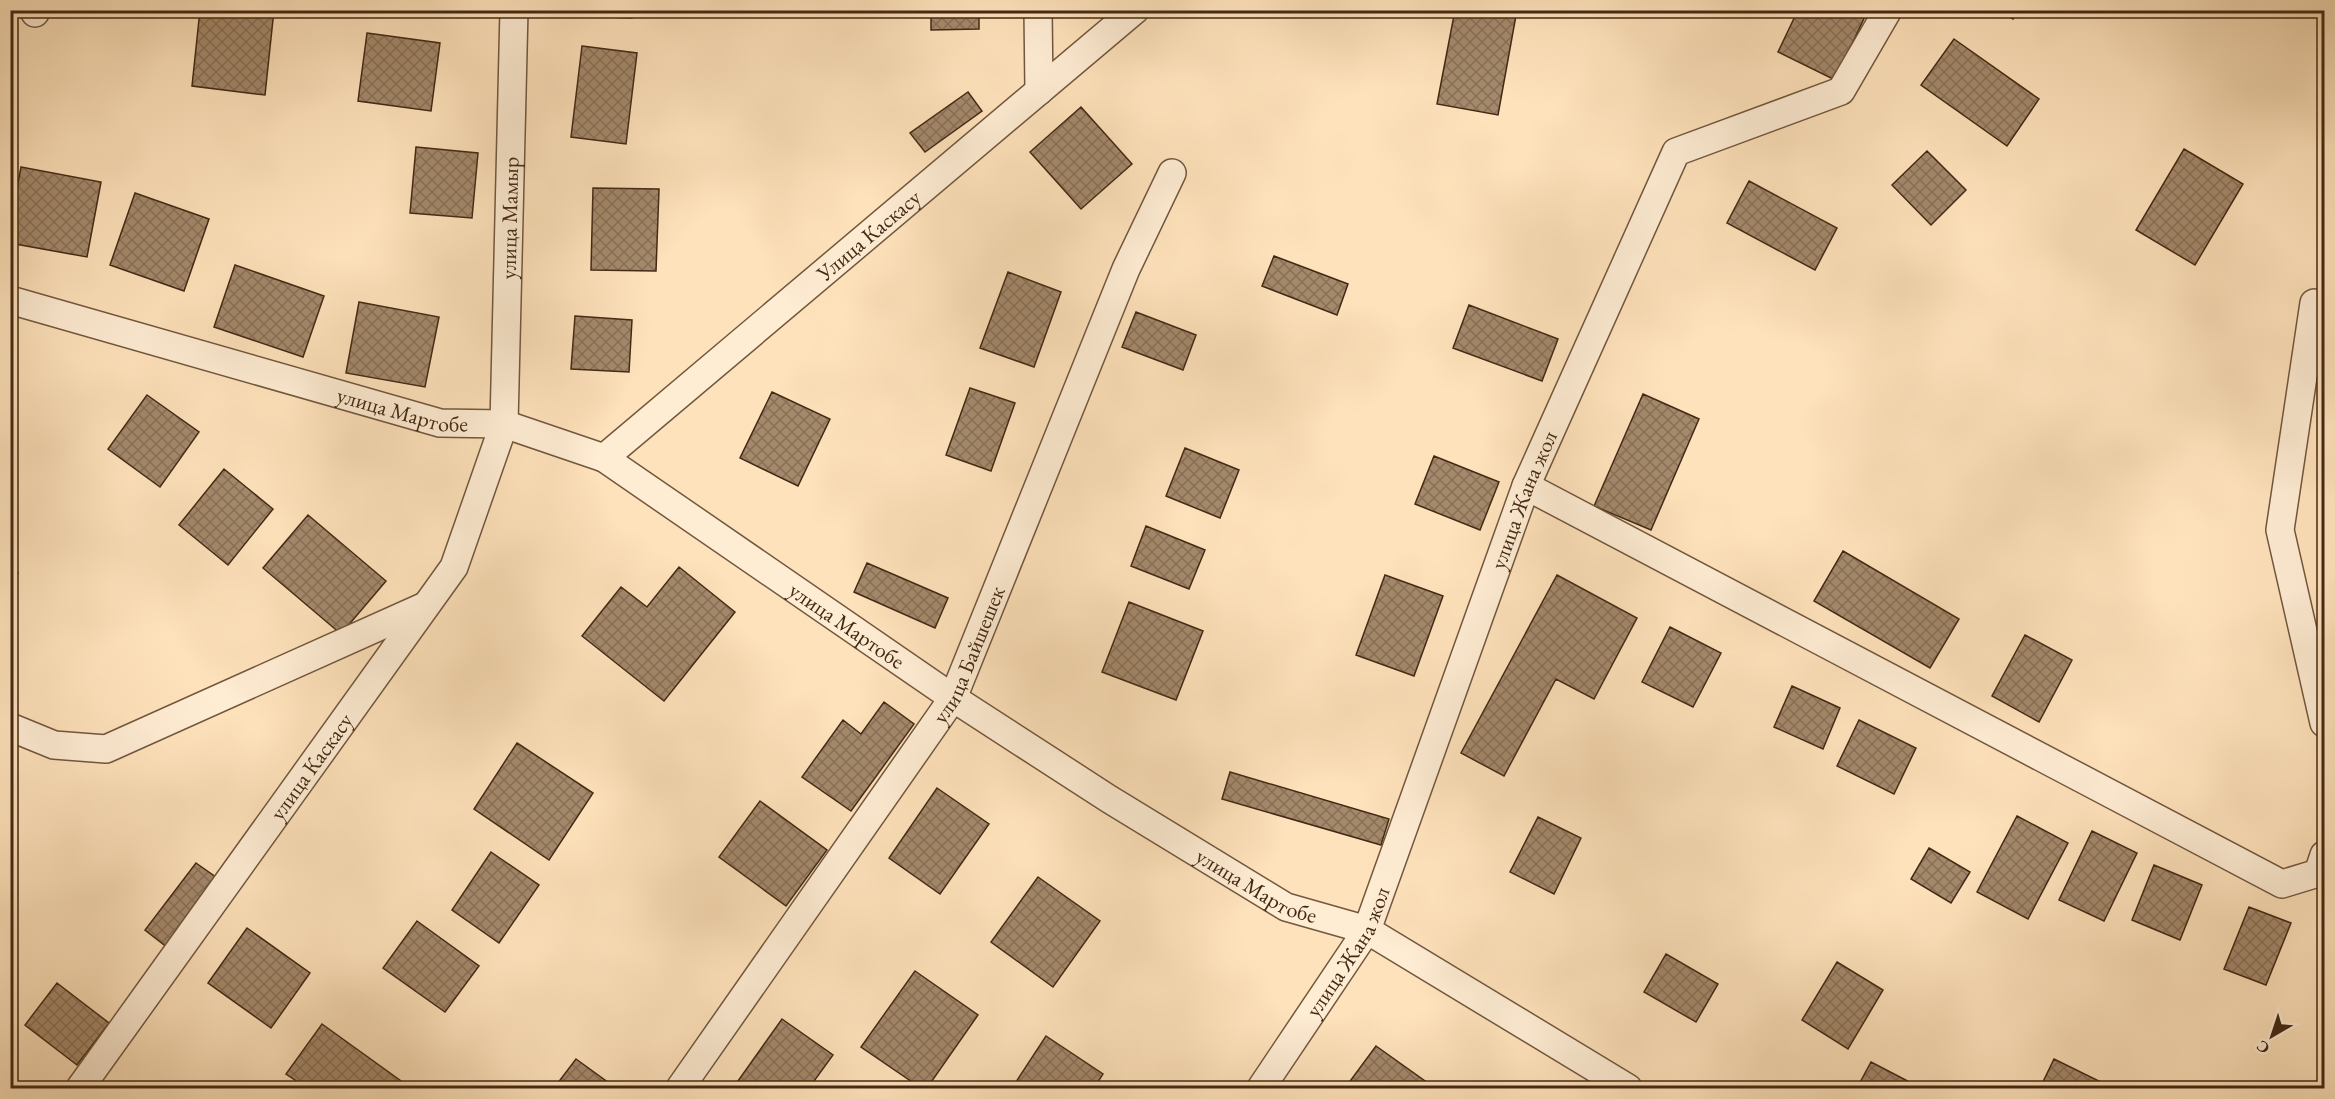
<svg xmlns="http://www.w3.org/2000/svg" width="2335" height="1099" viewBox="0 0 2335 1099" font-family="'EB Garamond',serif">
	<defs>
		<pattern id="building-cross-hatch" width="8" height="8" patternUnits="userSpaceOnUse" patternTransform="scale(1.5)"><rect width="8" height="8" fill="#a4896b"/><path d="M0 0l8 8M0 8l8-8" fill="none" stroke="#877057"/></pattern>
	</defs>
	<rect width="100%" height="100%" fill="#fee2bb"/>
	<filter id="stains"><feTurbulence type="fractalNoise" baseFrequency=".00333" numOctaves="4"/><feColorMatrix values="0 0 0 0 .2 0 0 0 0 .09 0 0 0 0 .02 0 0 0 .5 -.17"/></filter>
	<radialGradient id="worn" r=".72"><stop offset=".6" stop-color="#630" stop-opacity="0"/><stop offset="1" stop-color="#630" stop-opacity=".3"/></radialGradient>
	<!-- building -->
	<path fill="url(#building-cross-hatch)" stroke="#432915" stroke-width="1.5" d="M200,10H274L265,95L192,86Z
		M416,10H488V14Z
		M583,10H632V18L582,16Z
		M931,10H979V29L931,30Z
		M1455,10H1517L1498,115L1437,104Z
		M1798,10H1868L1835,80L1778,52Z
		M1996,10H2018L2013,19Z
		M367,33L440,43L431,111L358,101Z
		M1954,39L2039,99L2007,146L1921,85Z
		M582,46L637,53L626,144L571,137Z
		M968,92L982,111L925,152L910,133Z
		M1081,107L1132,164L1081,209L1030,152Z
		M416,147L478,153L472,218L410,213Z
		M2184,149L2243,184L2195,265L2136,230Z
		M1927,151L1966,190L1931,225L1892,185Z
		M21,167L101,182L87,257L10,243V227Z
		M1749,181L1837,228L1815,270L1727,223Z
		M593,188L659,189L656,271L591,270Z
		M135,193L209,219L184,291L110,265Z
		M1274,256L1348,284L1337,315L1262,286Z
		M235,265L324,296L303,357L214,327Z
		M1008,272L1061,292L1034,367L980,348Z
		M359,302L439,317L425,387L346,373Z
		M1469,305L1558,339L1542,381L1453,348Z
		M1136,312L1196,335L1183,370L1122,347Z
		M575,316L632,320L629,372L571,369Z
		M970,388L1015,403L991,471L946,455Z
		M772,392L830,419L798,486L740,458Z
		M1643,394L1699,419L1651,530L1594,506Z
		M147,395L199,432L160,487L108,449Z
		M1185,448L1239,470L1220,518L1166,496Z
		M1434,456L1499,482L1480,530L1415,504Z
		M224,469L273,509L228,565L179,525Z
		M308,515L386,581L341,634L263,568Z
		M1146,526L1205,550L1189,589L1131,566Z
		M1843,551L1959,619L1930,668L1814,601Z
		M867,563L948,598L935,628L854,592Z
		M679,567L735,612L664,701L582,636L621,587L647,607Z
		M10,570L18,573L10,592Z
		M1385,575L1443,596L1414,676L1356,655Z
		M1557,575L1637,618L1594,699L1556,679L1504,776L1461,753Z
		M1129,602L1203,631L1176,700L1102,672Z
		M1670,627L1721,653L1693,707L1642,682Z
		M2025,635L2072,660L2039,722L1992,696Z
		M1792,686L1840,708L1823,749L1774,727Z
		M884,702L914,724L851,811L802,777L843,720L861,734Z
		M1859,720L1916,748L1894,794L1837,766Z
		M517,743L593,793L549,860L474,809Z
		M1230,772L1389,819L1381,845L1222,799Z
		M937,788L989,824L940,894L889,858Z
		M760,801L827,850L786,906L719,857Z
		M2017,816L2068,843L2028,919L1977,892Z
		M1538,817L1581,838L1554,894L1510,872Z
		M2092,831L2137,853L2104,921L2059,900Z
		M1929,848L1970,872L1951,903L1911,879Z
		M491,852L539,885L499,943L452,910Z
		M196,863L220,880L168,948L145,930Z
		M2154,865L2202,885L2180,940L2132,920Z
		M1038,877L1100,921L1053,987L991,942Z
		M2249,907L2291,923L2266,985L2224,969Z
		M417,921L479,966L445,1012L383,968Z
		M247,928L310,973L271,1028L208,983Z
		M1666,954L1718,984L1696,1022L1644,992Z
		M1837,962L1883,990L1848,1049L1802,1020Z
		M915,971L978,1015L927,1088H921L861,1047Z
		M57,983L109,1023L77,1065L25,1025Z
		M782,1019L833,1055L809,1088H733Z
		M322,1024L401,1081L396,1088H307L286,1074Z
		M1046,1036L1103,1074L1094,1088H1012Z
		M1376,1046L1425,1081L1420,1088H1345Z
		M576,1059L616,1088H554Z
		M2054,1059L2101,1082L2098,1088H2040Z
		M1871,1062L1921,1088H1857Z"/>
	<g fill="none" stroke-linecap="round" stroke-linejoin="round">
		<defs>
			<g id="minor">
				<path d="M1038,10L1039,91"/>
				<path d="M35,13V10"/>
				<path id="s1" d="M10,300L440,423L504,424L604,458L953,698L1109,799L1286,907L1367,930L1628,1088"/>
				<path d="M2314,303L2280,530L2324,723"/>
				<path id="s2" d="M604,458L1135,10"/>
				<path d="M1526,486L2282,884L2318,873L2324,855"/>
				<path d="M10,727L54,745L106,749L425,606"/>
				<path id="s3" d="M80,1088L454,567L504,424L514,10"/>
				<path id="s4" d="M680,1088L953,698L1126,269L1172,173"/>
				<path id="s5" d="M1261,1088L1367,930L1526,486L1676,152L1841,91L1888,10"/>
			</g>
		</defs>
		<!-- minor casing -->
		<use href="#minor" stroke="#72573e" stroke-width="30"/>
		<!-- minor -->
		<use href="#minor" stroke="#feecd3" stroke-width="27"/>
	</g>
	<g text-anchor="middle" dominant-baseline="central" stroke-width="4.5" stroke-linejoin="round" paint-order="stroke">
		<!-- street labels -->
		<g font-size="22" fill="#432915" stroke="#feecd3">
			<text stroke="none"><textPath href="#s3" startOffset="999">улица Мамыр</textPath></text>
			<text stroke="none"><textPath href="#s2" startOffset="346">Улица Каскасу</textPath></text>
			<text stroke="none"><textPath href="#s1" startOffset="408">улица Мартобе</textPath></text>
			<text stroke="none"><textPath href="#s5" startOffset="648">улица Жана жол</textPath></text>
			<text stroke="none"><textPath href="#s1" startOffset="912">улица Мартобе</textPath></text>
			<text stroke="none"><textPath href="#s4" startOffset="522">улица Байшешек</textPath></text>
			<text stroke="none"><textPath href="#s3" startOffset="396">улица Каскасу</textPath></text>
			<text stroke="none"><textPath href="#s1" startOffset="1398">улица Мартобе</textPath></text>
			<text stroke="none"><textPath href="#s5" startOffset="162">улица Жана жол</textPath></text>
		</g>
	</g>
	<!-- margin -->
	<rect width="2335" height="1099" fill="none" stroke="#fee2bb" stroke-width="36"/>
	<rect x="12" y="12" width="2311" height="1075" fill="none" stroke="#432915" stroke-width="3"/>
	<rect x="18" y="18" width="2299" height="1063" fill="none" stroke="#432915" stroke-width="1.5"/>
	<!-- north arrow -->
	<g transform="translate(2272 1036) rotate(219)" stroke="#feecd3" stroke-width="4.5" paint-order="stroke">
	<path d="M0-4.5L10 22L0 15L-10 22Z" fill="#432915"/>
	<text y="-9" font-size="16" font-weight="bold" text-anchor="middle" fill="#432915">С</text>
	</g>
	<rect width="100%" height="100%" filter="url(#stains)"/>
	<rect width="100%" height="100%" fill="url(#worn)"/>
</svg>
